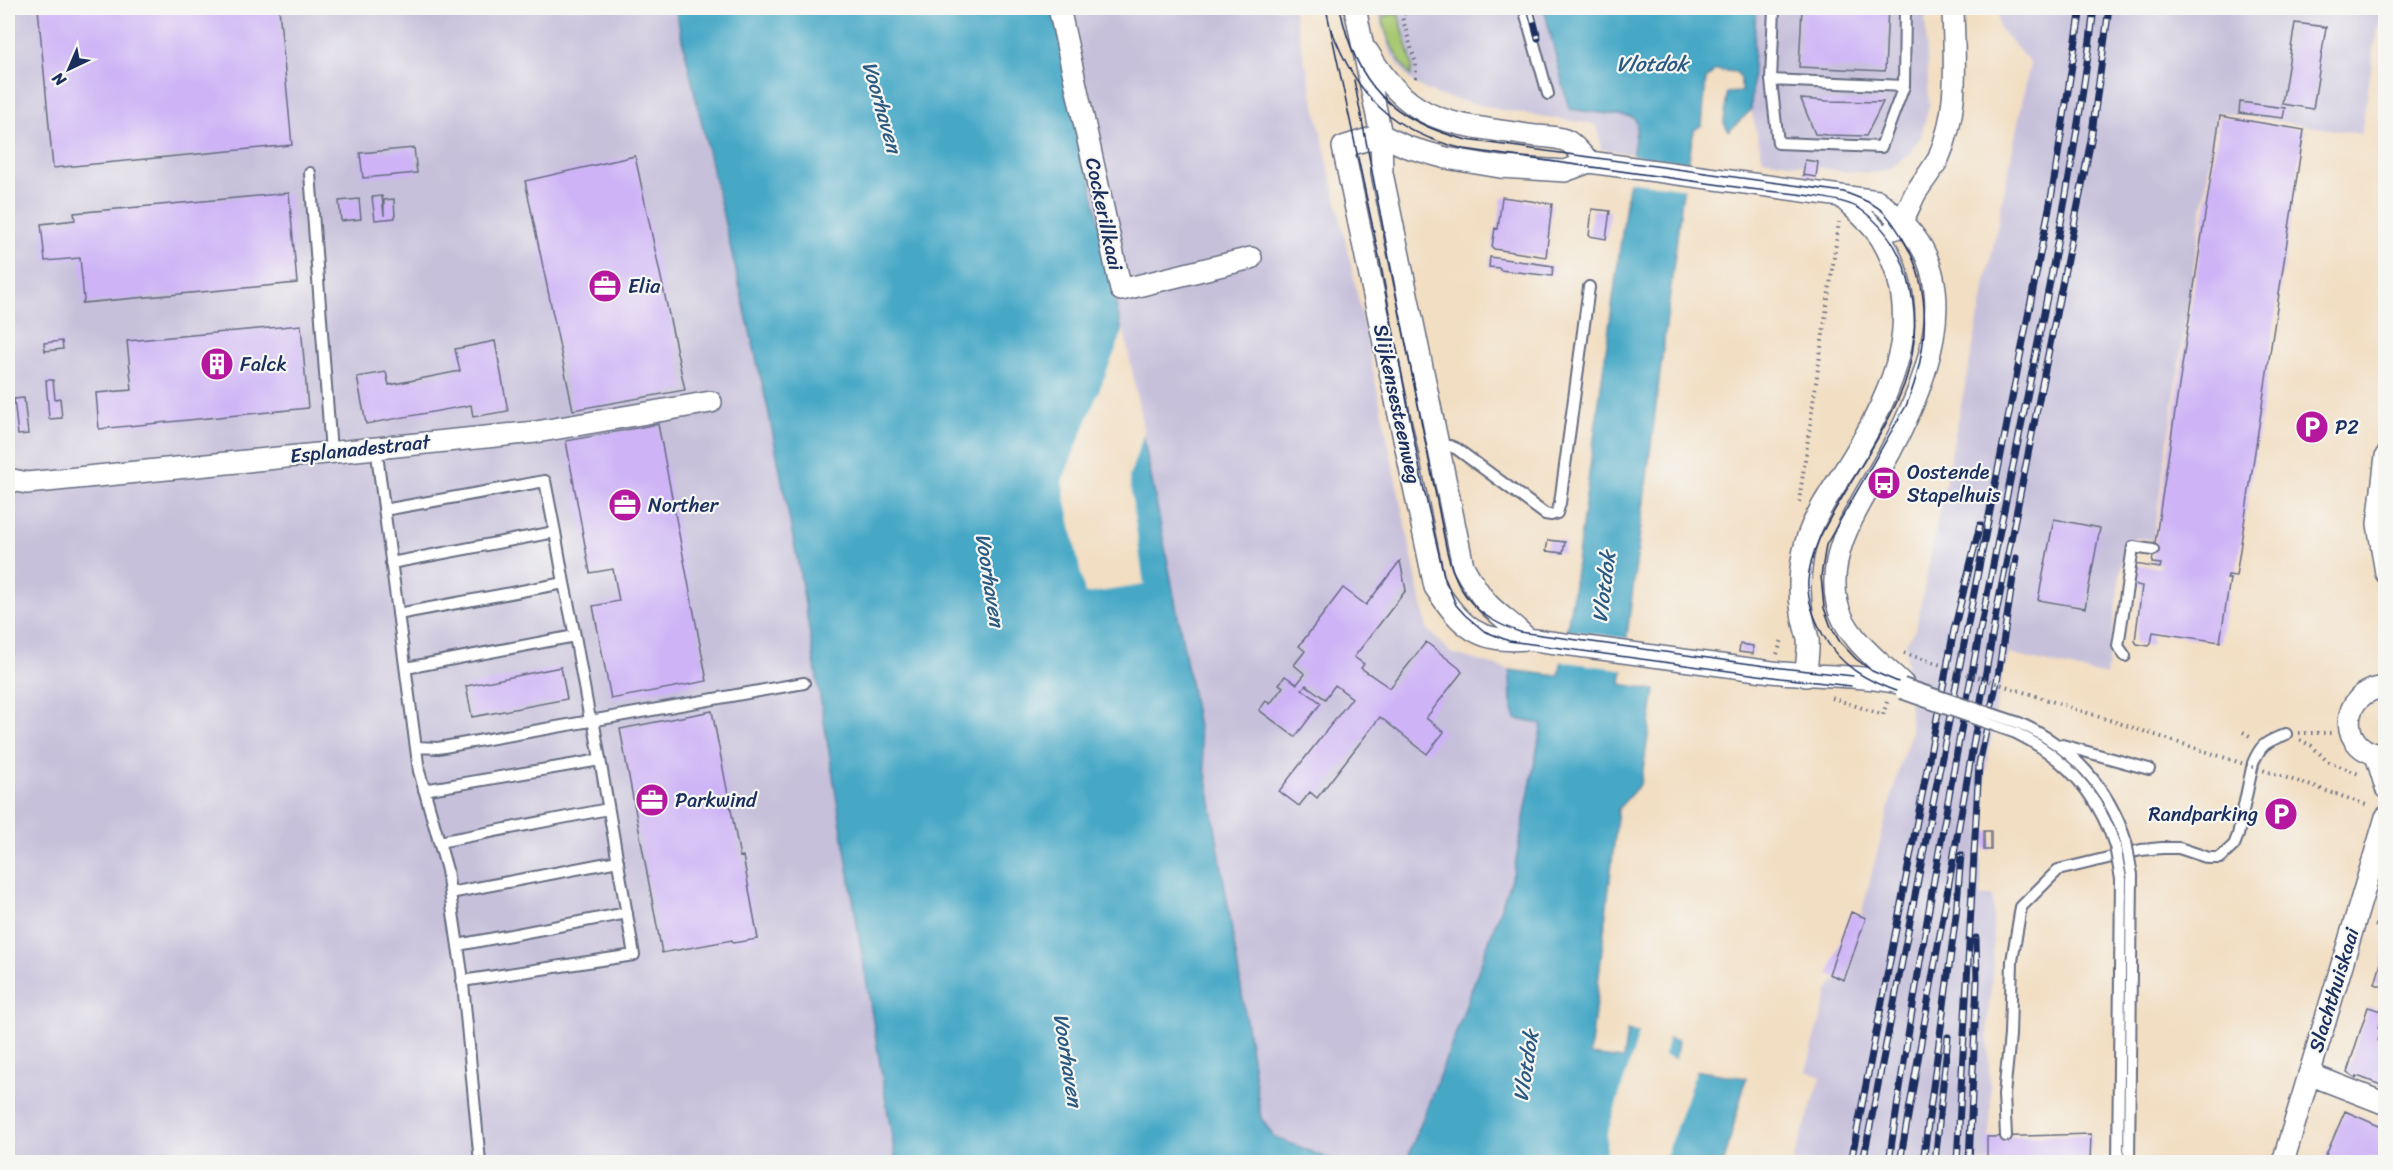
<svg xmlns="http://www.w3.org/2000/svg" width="2393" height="1170" viewBox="0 0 2393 1170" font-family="Sriracha,sans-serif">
	<rect width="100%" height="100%" fill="#f6f6f2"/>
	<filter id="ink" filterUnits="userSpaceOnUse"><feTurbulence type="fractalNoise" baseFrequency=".0167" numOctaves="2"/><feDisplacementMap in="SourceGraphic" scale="12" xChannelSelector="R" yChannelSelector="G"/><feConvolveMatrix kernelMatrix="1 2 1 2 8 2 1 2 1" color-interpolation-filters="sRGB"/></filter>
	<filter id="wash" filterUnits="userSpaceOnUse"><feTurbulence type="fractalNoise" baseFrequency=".008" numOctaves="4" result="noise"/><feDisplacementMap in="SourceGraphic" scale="24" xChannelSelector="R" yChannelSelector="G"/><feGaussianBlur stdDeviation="1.35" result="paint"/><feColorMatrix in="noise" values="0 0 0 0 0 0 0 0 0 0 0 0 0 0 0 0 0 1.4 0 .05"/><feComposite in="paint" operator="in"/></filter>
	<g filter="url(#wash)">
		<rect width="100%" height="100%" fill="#f2dec2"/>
		<!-- industrial -->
		<path fill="#c6c0da" d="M8,8H675L768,409L799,568L896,1162H8Z
			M1054,8H1293L1353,274L1427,629L1451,653L1510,670L1511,703L1543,724L1514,871L1457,1030L1406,1162H1337L1274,1137L1261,1118L1214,819L1179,629L1115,299Z
			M1377,8H1544L1569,108L1633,117L1637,123L1633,154L1601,149L1597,125L1502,110L1440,96L1420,87L1408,78L1391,54Z
			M1756,8H1925L1929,105L1921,137L1909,155L1891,168L1877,173L1848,172L1763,159L1751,110Z
			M1998,8H2385V25L2378,24L2361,134L2217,112L2153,540L2134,538L2124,547L2106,676L2009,654L2001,678L1985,775L1981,828V896H1993V965L1987,1028L1991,1108L1987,1162H1793L1821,1077L1806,1071L1829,989L1838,978L1829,974L1851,912L1861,915L1902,757L1911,733L1906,642L1916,628L2030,63L1999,28Z"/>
		<!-- green -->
		<path fill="#a7c871" stroke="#617c68" stroke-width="1.5" d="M1398,13L1412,63L1411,76C1395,57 1388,40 1382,17Z"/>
		<!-- water -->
		<path fill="#46a8c6" stroke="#306c92" stroke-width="1.5" d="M675,8H1054C1111,278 1169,548 1214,821C1231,920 1246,1019 1261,1118L1274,1137L1337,1162H896L799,568L768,409Z
			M1544,8H1756L1751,110L1729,131L1724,123L1727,93L1741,92V78L1736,72L1715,70L1706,79L1702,125L1694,130L1682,198L1621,684L1655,690L1641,783L1618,809L1590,1055L1623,1059L1627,1031L1678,1040L1674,1067L1746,1078L1724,1162H1406L1457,1030L1514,871L1542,724L1516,719L1511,703L1510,670L1559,676L1572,599L1637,123L1633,117L1569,109Z"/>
		<!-- pier -->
		<path fill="#f2dec2" d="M1630,155L1691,163L1687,189L1627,181Z
			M1124,329L1144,433L1129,477L1144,585L1085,594L1062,482Z
			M1564,630L1630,639L1626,670L1558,661Z
			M1640,1030L1669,1035L1664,1056L1678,1060L1677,1065L1697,1068L1664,1162H1605L1607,1134Z"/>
		<g id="blocks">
			<!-- building -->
			<path fill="#ceb4f6" d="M38,8H279L292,145L53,168Z
				M1802,8H1888L1885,71L1799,67Z
				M2295,23L2326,27L2313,109L2282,104Z
				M1801,99L1827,101L1883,102L1866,136L1827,135L1815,134Z
				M2240,102L2285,108L2283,118L2239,113Z
				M2220,116L2304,130L2236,576L2228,575L2227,579H2230L2220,642L2153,632L2151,644L2149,646L2137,644L2135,641L2142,586L2132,584L2135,564L2160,568L2161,564L2152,563Z
				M414,148L417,173L363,178L360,153Z
				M635,156L685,390L573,410L525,181Z
				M1805,160L1818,162L1816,177L1803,175Z
				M289,193L297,283L82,303L84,300L80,258L45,261L41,224L75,220L74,213Z
				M382,196L384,216V200L394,199L395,218L375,220L372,197Z
				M1502,197L1552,204L1546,257L1494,249L1492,247L1495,228L1498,229Z
				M359,199L361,219L341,221L339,201Z
				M1592,209L1610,211L1606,239L1589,236Z
				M1490,257L1553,266L1552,276L1500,270V268L1489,267Z
				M301,325L308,408L99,429L96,393L132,390L127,341Z
				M62,341L63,349L45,351L44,343Z
				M495,341L508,411L473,417L471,405L366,424L357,377L386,372L389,385L460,371L455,349Z
				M46,380H53L55,399L60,398L62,418L49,419Z
				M24,398L28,434L18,435L14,399Z
				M658,424L707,681L611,699L593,606L619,601L613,569L590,573L566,441Z
				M2054,519L2100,528L2085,608L2038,600Z
				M1548,540L1565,542L1563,553L1546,551Z
				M1400,561L1406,590L1354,657L1364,664L1361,668L1390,688L1426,642L1459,668L1462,672L1426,718L1444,732L1427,754L1380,717L1317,798L1310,792L1299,806L1279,791L1352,698L1335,685L1325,699L1306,685L1302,689L1321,703L1295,737L1259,710L1266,701L1270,704L1283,687L1279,684L1285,676L1297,684L1305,674L1294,665L1305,651L1299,646L1343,588L1366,605Z
				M1740,644L1753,646V654L1739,652Z
				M561,667L567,699L472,717L466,686Z
				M712,711L740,857L743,856L758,939L733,943L732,940L662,953L620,729Z
				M1984,831H1991V850H1984Z
				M1851,912L1866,918L1844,980L1829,974Z
				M2385,950H2386V988L2375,984Z
				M2368,1007L2386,1012L2385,1021L2381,1020L2378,1028L2382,1029L2378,1041L2386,1044V1087L2357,1076L2356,1078L2347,1072Z
				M2345,1111L2386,1129V1162L2368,1157L2366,1162H2323Z
				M2091,1134L2090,1162H1987V1137Z"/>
		</g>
	</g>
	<g filter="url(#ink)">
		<use href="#blocks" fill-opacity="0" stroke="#666c81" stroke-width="1.5"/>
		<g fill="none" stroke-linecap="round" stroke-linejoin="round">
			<defs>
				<path id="service" d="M1524,8L1548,94
					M1774,8L1771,80L1778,143L1881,147L1904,86L1905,8
					M1771,80L1904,86
					M310,173L331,452
					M376,447L419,771L447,870L450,893L462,973L480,1162
					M1438,447L1450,446L1457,449L1545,514L1551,515L1557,513L1560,503L1589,287
					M384,510L545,481L555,532
					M391,563L555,532L564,583
					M398,614L564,583L575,636
					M2125,656L2118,646L2133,547L2153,550
					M406,668L575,636L590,720
					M2019,723C2071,746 2109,787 2126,842
					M2016,733C2065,757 2098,794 2115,846
					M2062,745L2149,769
					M416,747L438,748L804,683
					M424,790L600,760
					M439,842L608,809
					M450,893L618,861
					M458,945L627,913
					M462,981L634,955L593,719
					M2006,1136L2004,1095L2010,1035L2012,961L2021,907L2058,870L2141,850L2162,848H2179L2209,858H2220L2234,845L2238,835L2253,763C2262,742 2266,743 2286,734
					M2118,1162L2121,879
					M2129,1162L2132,875"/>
				<path id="minor" d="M1059,8L1121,290L1251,258
					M1355,8L1381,135L1382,173L1463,566C1470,579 1477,591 1487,603C1499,616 1515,625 1527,639
					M1368,52C1411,126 1452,123 1528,135C1540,137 1559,136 1569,142C1576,147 1583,156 1589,162
					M1381,135L1407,147L1446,158L1500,167L1565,171L1589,162L1878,201C1895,215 1911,229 1922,248C1956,309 1920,396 1890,452C1865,498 1825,547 1837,603C1844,636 1880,662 1903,684
					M1381,135L1343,147L1435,587C1461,626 1478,644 1527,639L1772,672C1815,677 1859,674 1903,684
					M1894,229C1905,220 1909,206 1915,194C1922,182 1932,171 1938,159C1960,110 1954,59 1953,8
					M2386,456L2378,524L2386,573
					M8,479L27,483L536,432L711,402
					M1806,676C1806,664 1809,651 1808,639C1806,630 1803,622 1802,613C1798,589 1800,559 1808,536C1818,508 1838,482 1853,457C1894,388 1927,317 1882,240C1873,224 1855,210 1842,197
					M2386,687C2336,691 2338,755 2386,755
					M2376,755L2386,788
					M2309,1074L2386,1104
					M2283,1162L2386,817"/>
			</defs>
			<!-- service casing -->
			<use href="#service" stroke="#666c81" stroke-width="14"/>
			<!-- minor casing -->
			<use href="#minor" stroke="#666c81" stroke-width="24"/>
			<!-- path -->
			<path stroke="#666c81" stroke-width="4" stroke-dasharray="1.5 4.5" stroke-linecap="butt" d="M1407,8L1402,17L1416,64V82
				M1799,502L1839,222
				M1777,654L1782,640
				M1832,698L1883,715L1887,702
				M2243,732L2253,738
				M2299,733H2333
				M2300,740L2312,746L2327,761L2361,775
				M2336,794L2369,806
				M2375,925L2386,929"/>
			<!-- service -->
			<use href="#service" stroke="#fff" stroke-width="10"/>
			<!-- minor -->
			<use href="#minor" stroke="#fff" stroke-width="21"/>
			<!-- tram -->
			<path stroke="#1b2f5e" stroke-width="1.5" d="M1326,8L1380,261L1422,481L1444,576L1456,605L1465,615L1484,631L1509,641L1780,678L1851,686
				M1340,8C1355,84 1392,121 1467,140L1844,192C1857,197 1870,201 1881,210C1890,217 1897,229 1903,239C1934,291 1928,353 1906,406L1826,545L1821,576L1824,608L1831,627L1840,642L1856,659L1872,671L1903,684
				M1331,28C1356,97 1393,132 1464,149C1559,163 1654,176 1750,189C1774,192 1841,196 1860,209C1885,226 1900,250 1908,279C1918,314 1916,351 1904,385C1889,424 1864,460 1843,496C1827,523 1810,549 1808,581C1807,598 1814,618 1822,633C1839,666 1867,681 1901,693
				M1354,80L1447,552C1458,595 1477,618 1520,632L1773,667L1853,676"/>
			<defs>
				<path id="rail" d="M1530,8L1538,38
					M1851,1162L1954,630L1980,525
					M1863,1162L2052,193L2081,8
					M1889,1162C1919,953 1957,743 1999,535C2034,360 2073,185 2094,8
					M1900,1162L1997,609L2091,140L2109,8
					M1923,1162L1956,915L1961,855
					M1935,1162L1948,1037
					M1957,1162L1979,764L1998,676L2016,558
					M1969,1162L1977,981L1976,938"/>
			</defs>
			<!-- rail casing -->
			<use href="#rail" stroke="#1b2f5e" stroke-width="7"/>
			<!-- rail -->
			<use href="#rail" stroke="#f6f6f2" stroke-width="4.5" stroke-dasharray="14" stroke-linecap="butt"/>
			<defs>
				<path id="service-bridge" d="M1903,684L2019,723
					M1901,693L2016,733
					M2126,842L2132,875
					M2115,846L2121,879"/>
			</defs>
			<!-- service-bridge casing -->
			<use href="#service-bridge" stroke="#666c81" stroke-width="14" stroke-linecap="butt"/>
			<!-- path-bridge -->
			<path stroke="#666c81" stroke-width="4" stroke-dasharray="1.5 4.5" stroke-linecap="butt" d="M1904,653L2336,794"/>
			<!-- service-bridge -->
			<use href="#service-bridge" stroke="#fff" stroke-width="10"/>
		</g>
	</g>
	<!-- icons -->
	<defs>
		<symbol id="office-disc" viewBox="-11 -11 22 22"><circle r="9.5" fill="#b5179e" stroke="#f6f6f2"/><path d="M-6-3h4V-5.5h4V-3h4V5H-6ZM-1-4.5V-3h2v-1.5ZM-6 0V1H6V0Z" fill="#fff"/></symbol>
		<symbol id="building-disc" viewBox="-11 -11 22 22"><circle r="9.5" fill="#b5179e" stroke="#f6f6f2"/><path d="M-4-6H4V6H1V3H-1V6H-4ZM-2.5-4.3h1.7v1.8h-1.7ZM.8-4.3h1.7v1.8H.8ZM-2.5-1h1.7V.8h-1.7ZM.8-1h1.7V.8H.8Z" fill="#fff"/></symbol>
		<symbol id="parking-disc" viewBox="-11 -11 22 22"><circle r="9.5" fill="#b5179e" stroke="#f6f6f2"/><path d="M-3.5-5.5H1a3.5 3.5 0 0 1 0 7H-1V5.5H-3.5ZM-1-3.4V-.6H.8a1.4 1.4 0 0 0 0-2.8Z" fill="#fff"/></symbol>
		<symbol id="bus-disc" viewBox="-11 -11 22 22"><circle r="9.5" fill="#b5179e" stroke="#f6f6f2"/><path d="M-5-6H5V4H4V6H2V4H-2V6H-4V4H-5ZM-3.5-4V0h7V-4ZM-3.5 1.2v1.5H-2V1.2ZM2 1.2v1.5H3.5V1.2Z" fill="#fff"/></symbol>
	</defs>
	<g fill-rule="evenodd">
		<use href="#office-disc" x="586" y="267" width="38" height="38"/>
		<use href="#building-disc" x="198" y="345" width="38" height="38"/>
		<use href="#parking-disc" x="2293" y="408" width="38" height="38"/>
		<use href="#bus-disc" x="1865" y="464" width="38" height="38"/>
		<use href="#office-disc" x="606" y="486" width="38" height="38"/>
		<use href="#office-disc" x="633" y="781" width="38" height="38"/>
		<use href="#parking-disc" x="2262" y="795" width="38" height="38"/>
	</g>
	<g text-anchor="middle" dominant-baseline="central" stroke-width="4.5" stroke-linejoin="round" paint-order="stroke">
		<!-- street labels -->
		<g font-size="20" fill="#1b2f5e" stroke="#f6f6f2">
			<text transform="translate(1104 214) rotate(78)">Cockerillkaai</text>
			<text transform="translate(1397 404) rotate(78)">Slijkensesteenweg</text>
			<text transform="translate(360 449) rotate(-6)">Esplanadestraat</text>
			<text transform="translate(2334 990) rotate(-73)">Slachthuiskaai</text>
		</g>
		<!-- poi labels -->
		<g font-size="20" fill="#1b2f5e" stroke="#f6f6f2" text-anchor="start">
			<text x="628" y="286">Elia</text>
			<text x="240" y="364">Falck</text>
			<text x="2335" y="427">P2</text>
			<text x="1907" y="472">Oostende<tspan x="1907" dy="23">Stapelhuis</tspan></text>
			<text x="648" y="505">Norther</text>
			<text x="675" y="800">Parkwind</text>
			<text x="2258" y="814" text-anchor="end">Randparking</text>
		</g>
		<!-- water labels -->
		<g font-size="21" font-style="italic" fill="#2a5982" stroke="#f6f6f2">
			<text x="1652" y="64">Vlotdok</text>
			<text transform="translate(882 107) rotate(74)">Voorhaven</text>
			<text transform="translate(990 580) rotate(81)">Voorhaven</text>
			<text transform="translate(1604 587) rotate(-83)">Vlotdok</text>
			<text transform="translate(1068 1060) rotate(81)">Voorhaven</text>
			<text transform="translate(1526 1066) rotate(-81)">Vlotdok</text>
		</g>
	</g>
	<!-- margin -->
	<rect width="2393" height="1170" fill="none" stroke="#f6f6f2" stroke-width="30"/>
	<!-- north arrow -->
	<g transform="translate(69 69) rotate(224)" stroke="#f6f6f2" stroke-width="4.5" paint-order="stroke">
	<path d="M0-4.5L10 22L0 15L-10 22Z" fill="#1b2f5e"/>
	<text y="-9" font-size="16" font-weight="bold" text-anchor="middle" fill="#1b2f5e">N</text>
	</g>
</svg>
